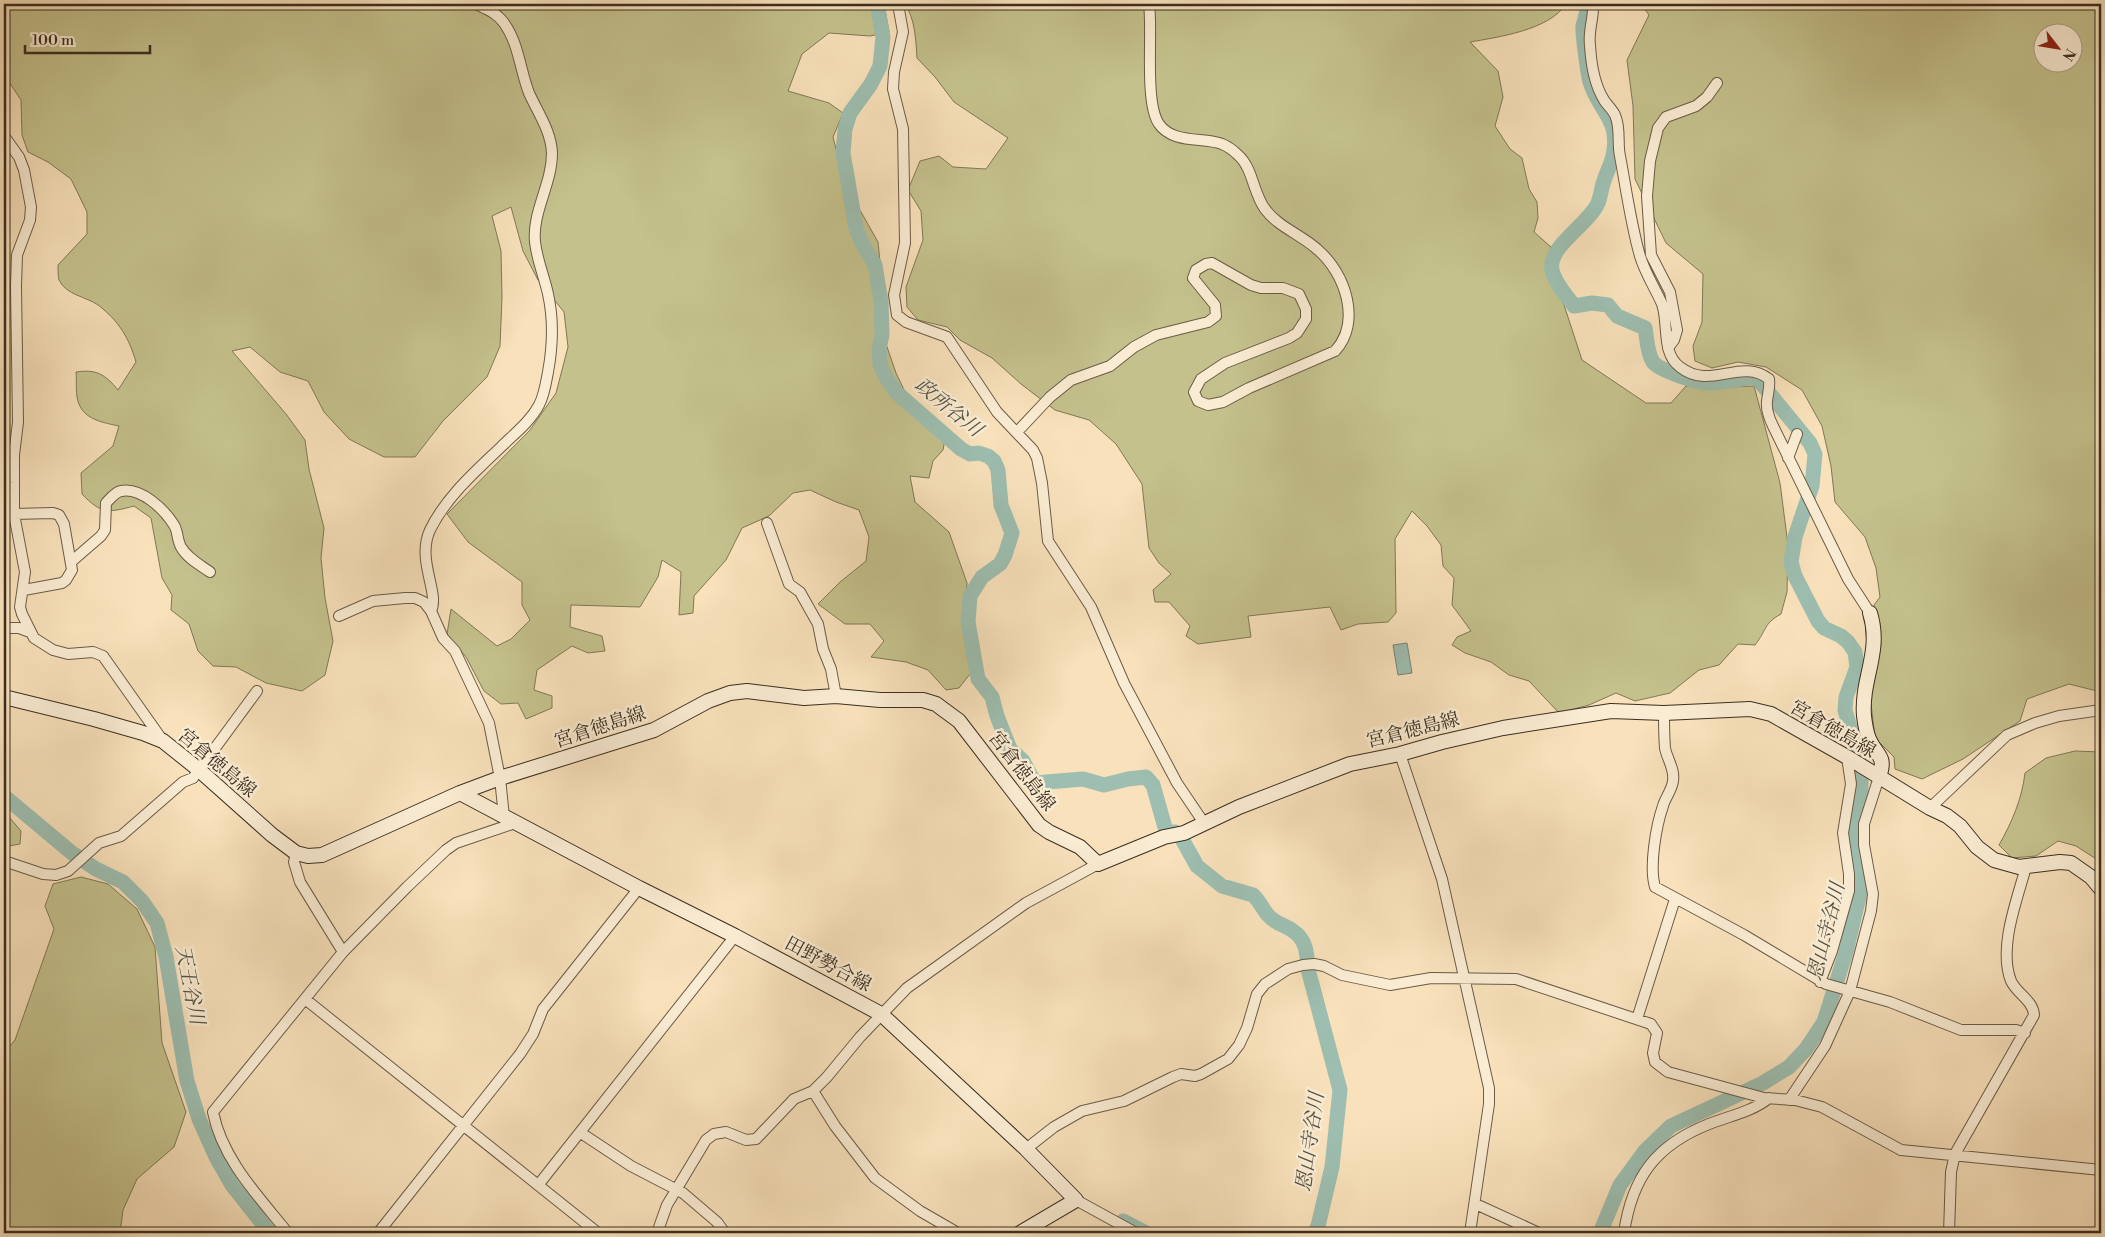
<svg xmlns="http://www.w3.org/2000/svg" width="2105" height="1237" viewBox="0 0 2105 1237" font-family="'Libre Bodoni','Noto Serif JP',serif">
	<rect width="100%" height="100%" fill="#f8e1bb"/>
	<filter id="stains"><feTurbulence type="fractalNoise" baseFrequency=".004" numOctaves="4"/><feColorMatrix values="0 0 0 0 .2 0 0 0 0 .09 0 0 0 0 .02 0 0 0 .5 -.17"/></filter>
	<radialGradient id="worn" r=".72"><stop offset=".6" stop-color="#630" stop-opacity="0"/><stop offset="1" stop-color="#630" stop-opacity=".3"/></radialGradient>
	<!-- green -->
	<path fill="#c4c18c" stroke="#807857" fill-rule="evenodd" d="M4,4H884L889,32L870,36L829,33L802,54L788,91L829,103L843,113L833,137L841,168L856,203L878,242L882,282L875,308L885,341L896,373L908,398L947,428L943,450L933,461L929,478L910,476L915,502L949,532L967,583L965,622L974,669L959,688L946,690L928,670L906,662L871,657L884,641L870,624H845L818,604L840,582L866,561L869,537L859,510L836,502L810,490L793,493L769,516L742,528L726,560L694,596L693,613L679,615L681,572L662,560L658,577L640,607L571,605L570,627L602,636L605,651L588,653L572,646L537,670L534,690L552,696V708L526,719L518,703L501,704L484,691L466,657L447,634L451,609L497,646L511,639L530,620L522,605V582L468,542L447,514L530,430L556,393L568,347L564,312L538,280L523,251L511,207L492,216L501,251L502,297L500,346L487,377L443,421L415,457H384L349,439L324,412L308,381L280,372L250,347L232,351L286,414L305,440L309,469L324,528L321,558L325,598L333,641L325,675L302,691L266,683L236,667L213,666L198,651L189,624L171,610L172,595L162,578L151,518L134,506C108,513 101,514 82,494L81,473L113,446L119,426C105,423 85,420 79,404C75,396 77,381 76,372C96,369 105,374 118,390L136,362C129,338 119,321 98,305C87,297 66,295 59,280C58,277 58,269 58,265L87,234V212L71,179L48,162L28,152L22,135L21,100L9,82L4,63Z
		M905,4H1566C1549,30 1499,37 1470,42L1498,71L1503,97L1495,126L1510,149L1522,158L1529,189L1537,202L1538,218L1534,232L1551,247L1548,274L1564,305L1582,360L1646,403H1671L1686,386L1731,387L1754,386L1780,483L1788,545L1787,592L1781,614C1763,624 1767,630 1755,645L1738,644L1719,665L1699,670L1670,693L1635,701L1616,693L1589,705L1559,713L1529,681L1509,675L1491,662L1465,653L1452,645L1457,637L1471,631L1452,605L1454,578L1443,566L1441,545L1427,526L1412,511L1395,539L1396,613L1388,622L1358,624L1341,630L1330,607L1248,616L1251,637L1198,644L1186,636L1190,626L1169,602H1155L1153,590L1171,574L1159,563L1149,548L1142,484L1116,444L1089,420L1055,410L1021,384L992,358L960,340L947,327L918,320L907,307L906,287L923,240L921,211L908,190L920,161L939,156L953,167L986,169L1008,138L954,102L935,77L917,58C916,40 915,19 905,4Z
		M1641,4H1854L1864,6L1867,4H2101V692L2069,684L2027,699L2020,721L1963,759L1922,779L1895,769L1894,757L1875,738L1870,695L1881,645L1874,605L1880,597L1876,568L1865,537L1835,502L1831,466L1822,426L1802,390L1766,367L1738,362L1712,368L1695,361L1693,346L1702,322L1703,274L1666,243L1635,179L1633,106L1627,60L1649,15ZM2042,32H2072V62H2042Z
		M2075,751L2101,752V862L2076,846L2058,841L2036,856L2012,858L1999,845C2012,822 2022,799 2025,773L2046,758Z
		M4,811L21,831L20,844L4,847Z
		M81,877L108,884L137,909L155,947L162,1043L186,1112L174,1147L137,1179L123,1210L120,1233H4V1053L15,1040L54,929L45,906L53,884Z"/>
	<!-- water -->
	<path fill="#9dbeb0" stroke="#768477" d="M1407,643L1412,673L1398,675L1393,645Z"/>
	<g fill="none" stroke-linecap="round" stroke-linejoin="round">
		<!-- river -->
		<path stroke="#9dbeb0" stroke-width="15" d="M877,4L883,37L880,66L871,84L850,113L845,129L843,153L856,228L862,243L875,265L881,302L882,335L879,349L880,364L886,378L897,393L961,449L970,454L979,453L988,456L994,461L998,470L1001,505L1012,533L1005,555L1000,564L982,577L970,596L968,622L978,679L992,697L997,716L1010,749L1023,761L1035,783L1083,779L1104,785L1128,779L1146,777L1153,785L1166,831L1175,832
			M1587,4C1588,12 1585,18 1583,26C1582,32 1588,75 1590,82C1599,112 1621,119 1613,156C1611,165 1606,173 1604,181C1601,188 1601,196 1598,203C1589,224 1547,247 1552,270C1555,283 1566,295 1574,306L1592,303L1608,305L1617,316L1645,328C1647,338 1647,353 1653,362C1658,370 1700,384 1710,383C1725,382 1741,379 1756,377L1810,443L1815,454L1812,486L1795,537L1791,562L1795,576L1818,621L1824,628L1841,636L1848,642L1855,652L1857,667L1846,697L1845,710L1857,752L1861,778V795L1853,834L1861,880L1859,897L1846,952L1824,1022L1806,1049L1789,1067L1763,1083L1671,1126L1645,1151L1620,1185L1600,1233
			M4,796L72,853L96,869L123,882L142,901L157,923L166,957L187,1081L199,1119L216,1157L232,1185L270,1233
			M1182,839L1197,866L1222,886L1253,895C1259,900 1262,908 1267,914C1276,925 1284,924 1293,931C1307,940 1307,955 1308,969L1340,1090L1332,1167L1318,1226L1314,1233
			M1123,1221L1146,1233"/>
		<defs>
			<path id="street" d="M898,4L903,32L894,72L893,89L903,129L905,243L894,295L897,315L906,322L947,337L997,412L1033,450L1037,458L1042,483L1048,541L1091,607L1124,683L1177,783L1204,823
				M1593,4C1594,18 1588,31 1590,45C1591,63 1594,84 1604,100C1607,105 1612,109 1615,115C1621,128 1617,143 1620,156C1626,188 1631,225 1640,256C1645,273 1655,288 1662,304C1669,325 1661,353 1680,367C1710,391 1741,357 1769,379C1770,387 1768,393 1767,401C1766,410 1769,418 1773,426L1848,579L1870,613
				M4,136L19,157L24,170L31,207L30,220L17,255L16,286L18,422L14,455V514L25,572L20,607L22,614L34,638L53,650L68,654L93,652L103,656L163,741
				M1668,348L1674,340L1677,330L1670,292L1651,255L1647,196L1650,161L1658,128L1666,117L1696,106L1707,97L1717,83
				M1017,432L1050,397L1071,380L1110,366L1134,347L1156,335L1208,322L1216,316L1215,305L1193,278L1196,270L1206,264L1212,263L1251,285L1261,288H1283L1299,294L1306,309V319L1297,333L1289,338L1225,363L1201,379L1194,392L1198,401L1208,405L1223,402L1249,388L1335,351C1362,322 1345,273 1318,250C1302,235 1278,227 1265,209C1253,193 1253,168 1238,155C1234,151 1227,146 1222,144C1203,137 1173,144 1159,124C1144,102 1153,32 1149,4
				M1788,458L1797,434
				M4,477L14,478
				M14,514L53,513L59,515L64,524L72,570L66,580L62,583L24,590
				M767,523L789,584L800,592L818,624L823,649L831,669L836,696
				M71,562L101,536L105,530L106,503C110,499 115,492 121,491C141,487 164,509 174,525C178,531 177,540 181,547C187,558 200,565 210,572
				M431,611C440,593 416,560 430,530C446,497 475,472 501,447C514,434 530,422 539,405C544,396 546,383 548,372C553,345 554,321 548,294C544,276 537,260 535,242C532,212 552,184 552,153C551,131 538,113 529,93C520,70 519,44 504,23C497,13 486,9 476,4
				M339,616L373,601L405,598H415L424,602L431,611L443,638L455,651L489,723L500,778L504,817
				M4,628H19L30,632
				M1664,713C1664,724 1664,736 1665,748C1667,759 1675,769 1673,781C1672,790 1665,798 1663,806C1656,826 1649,867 1655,887L1744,935L1826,984L1890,1002L1961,1030H2016L2025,1033
				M1400,754L1442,879L1489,1088V1104L1470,1233
				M1930,808L2007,735L2035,723L2059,716L2101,710
				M296,853L294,862L300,882L343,952
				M4,861L43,874L56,875L68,871L99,843L121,836L183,782L193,778L257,691
				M1820,982L1832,951L1849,891V874L1843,833L1851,784L1847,757
				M305,999L598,1233
				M1637,1019L1675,899
				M813,1091L835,1126L875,1178L920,1211L958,1233
				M1789,1100L1825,1046L1850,991L1871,911L1873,894L1864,845V824L1879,777
				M581,1133L631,1166L683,1193L717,1222L725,1233
				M1026,1149L1054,1127L1082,1111L1124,1101L1173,1077L1181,1074L1195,1076L1201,1074L1228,1059L1239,1045L1247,1028L1257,994L1265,984L1288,969L1303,965L1314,964L1324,966L1342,975L1390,985L1431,978L1516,979L1651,1024L1657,1033L1653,1053L1655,1062L1668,1072L1764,1098L1795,1100L1822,1107L1901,1150L2101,1170
				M539,1184L735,936
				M1076,1200L1136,1233
				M1474,1206H1480L1539,1233
				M288,1233C259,1197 222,1159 213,1112L343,952L407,887L446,850L456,843L515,823
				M378,1233L520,1054L533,1034L543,1009L639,888
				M657,1233L667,1205L706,1140L714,1134L726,1132L746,1140L756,1139L794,1099L813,1091L827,1077L860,1037L907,988L1026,903L1098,864
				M1624,1233C1632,1177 1656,1145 1709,1124C1729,1116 1752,1112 1769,1098
				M1949,1233L1951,1172L1955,1154L2034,1015C2033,1000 2017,994 2011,981C1998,948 2017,900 2026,867"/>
			<path id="secondary" d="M1870,613C1882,652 1861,678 1864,716C1865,724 1866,732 1869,739C1876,756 1887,755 1879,777
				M4,697L94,719L143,733L163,741L198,769L272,835L296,853L308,856L322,855L460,793L500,778L654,730L708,701L730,693L747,691L804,698L836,696L880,700H923L936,704L959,721L1039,825L1049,832L1080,847L1098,864L1164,837L1184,833L1239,807L1350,764L1400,754L1442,742L1503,728L1611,711L1664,713L1750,709L1771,714L1847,757L1930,808L1947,816L1960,826L1977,847L1994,860L2019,867L2060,862L2071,863L2091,877L2101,889
				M460,793L639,888L735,936L881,1014L1026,1149L1076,1200L1020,1233"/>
		</defs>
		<!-- street casing -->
		<use href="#street" stroke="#6a5b48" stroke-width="12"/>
		<!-- secondary casing -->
		<use href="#secondary" stroke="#3b2e22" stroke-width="16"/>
		<!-- street -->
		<use href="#street" stroke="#faecd3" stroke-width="10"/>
		<!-- secondary -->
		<use href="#secondary" stroke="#faecd3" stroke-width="14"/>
	</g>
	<g text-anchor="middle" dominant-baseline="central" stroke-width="5" stroke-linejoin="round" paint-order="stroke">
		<!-- street labels -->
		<g font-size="19" fill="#3b2e22" stroke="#faecd3">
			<text transform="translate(600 727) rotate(-18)">宮倉徳島線</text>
			<text transform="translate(1833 729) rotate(30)">宮倉徳島線</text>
			<text transform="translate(1413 730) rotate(-14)">宮倉徳島線</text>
			<text transform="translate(217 763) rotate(40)">宮倉徳島線</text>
			<text transform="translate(1022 771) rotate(52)">宮倉徳島線</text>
			<text transform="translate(828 964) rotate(28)">田野勢合線</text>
		</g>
		<!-- water labels -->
		<g font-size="20" font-style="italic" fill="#545246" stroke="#faecd3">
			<text transform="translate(948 408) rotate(39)">政所谷川</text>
			<text transform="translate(1827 932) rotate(-76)">恩山寺谷川</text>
			<text transform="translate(189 985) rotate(79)">天王谷川</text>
			<text transform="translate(1311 1142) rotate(-82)">恩山寺谷川</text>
		</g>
	</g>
	<!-- margin -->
	<rect width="2105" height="1237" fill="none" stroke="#f8e1bb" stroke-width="20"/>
	<rect x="5" y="5" width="2095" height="1227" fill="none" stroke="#3b2e22" stroke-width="2.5"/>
	<rect x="10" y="10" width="2085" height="1217" fill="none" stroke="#3b2e22"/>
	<!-- north arrow -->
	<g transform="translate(2058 48) rotate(121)"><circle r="24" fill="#faecd3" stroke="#aea08c"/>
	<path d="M0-4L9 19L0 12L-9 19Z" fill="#8f2418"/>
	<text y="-8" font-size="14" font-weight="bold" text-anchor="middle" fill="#3b2e22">N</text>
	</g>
	<!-- scale -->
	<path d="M25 45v8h125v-8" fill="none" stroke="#3b2e22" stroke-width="2.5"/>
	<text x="32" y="45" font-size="15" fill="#3b2e22" stroke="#faecd3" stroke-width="4" paint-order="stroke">100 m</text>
	<rect width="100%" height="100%" filter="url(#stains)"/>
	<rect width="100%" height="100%" fill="url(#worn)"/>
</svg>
